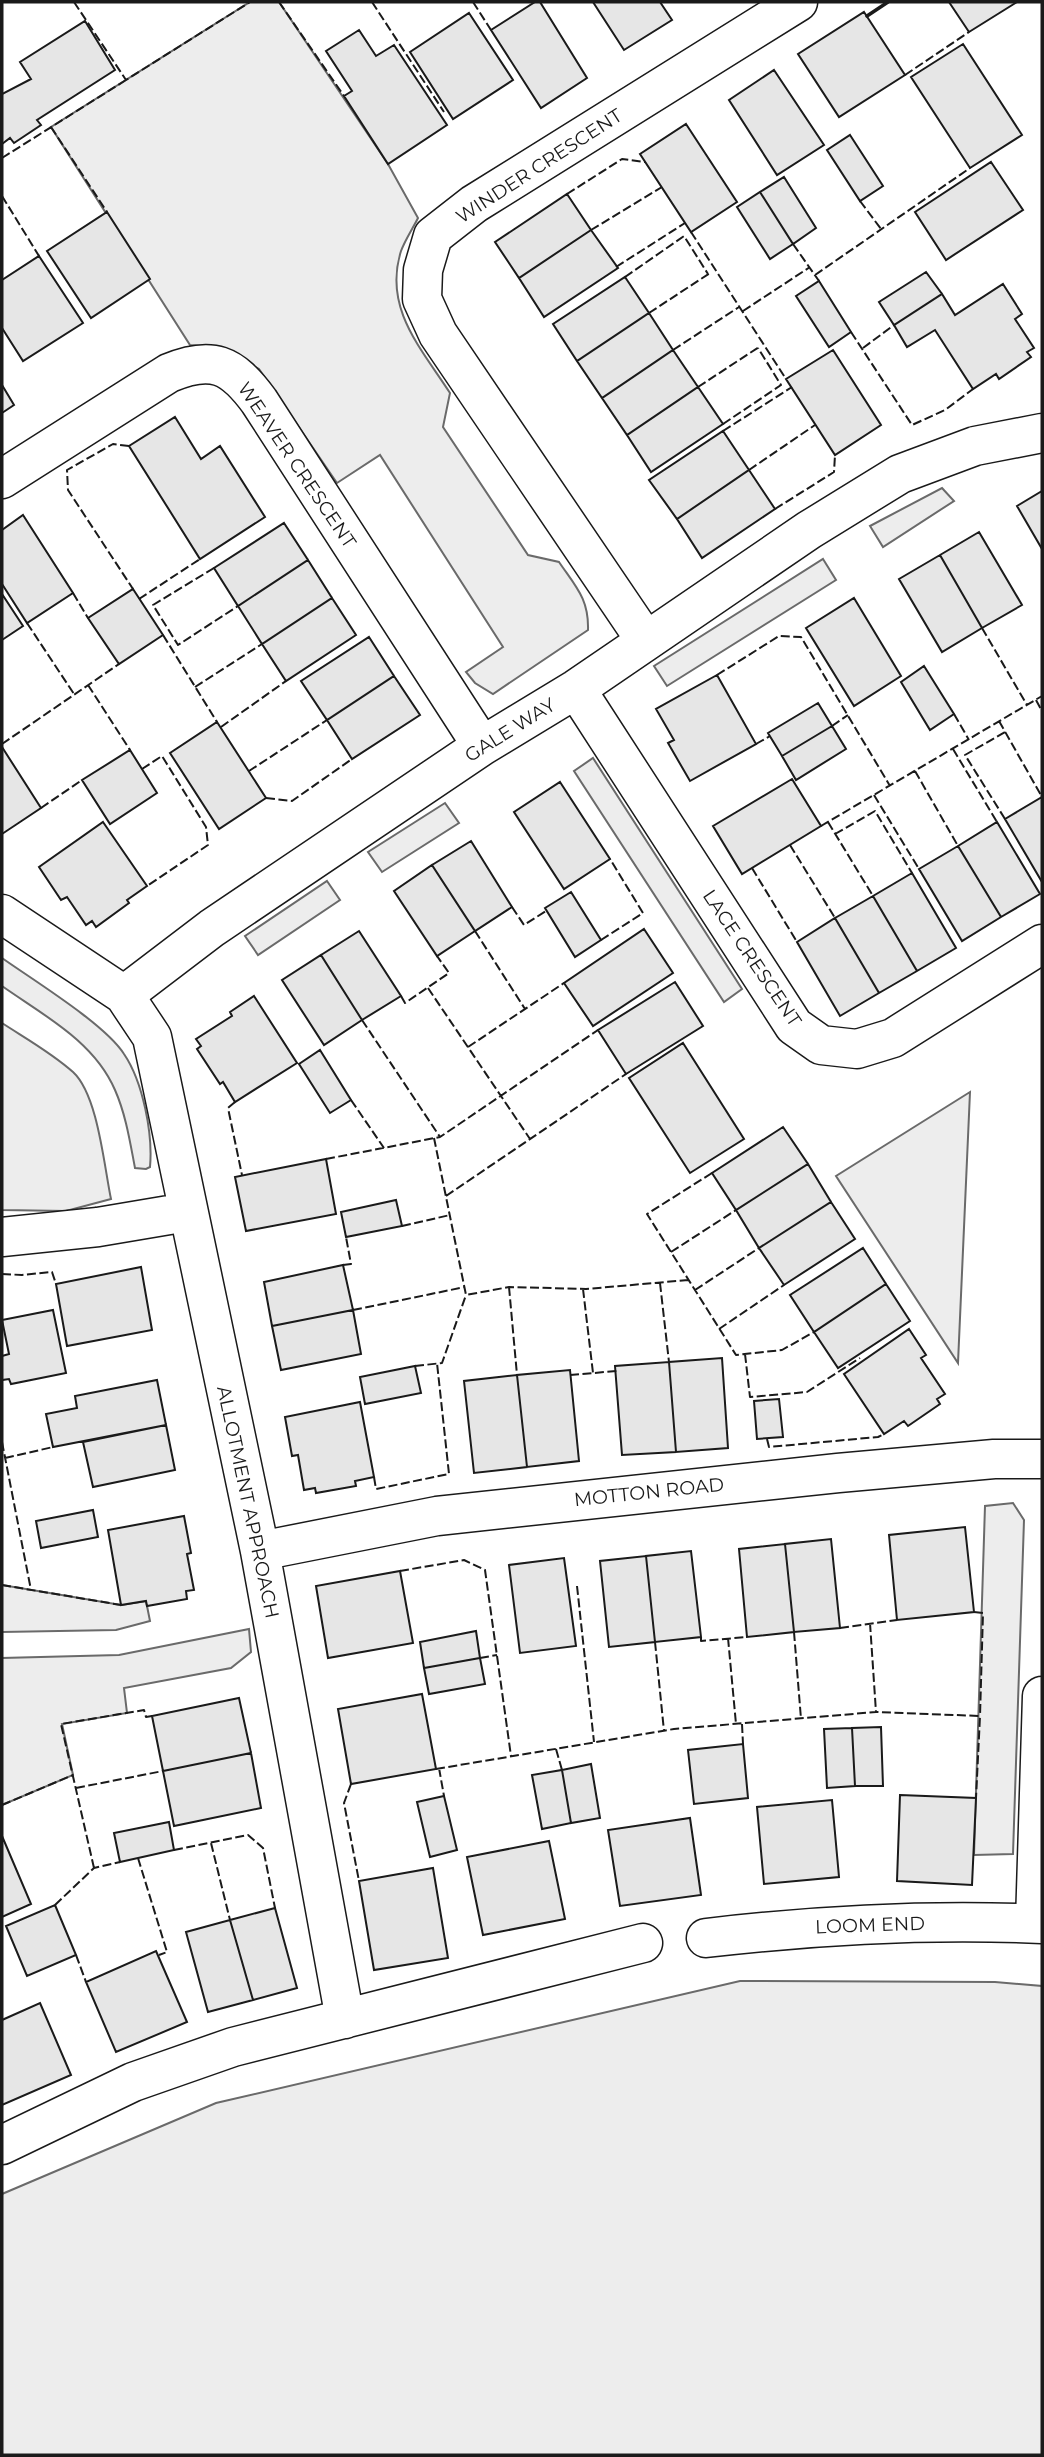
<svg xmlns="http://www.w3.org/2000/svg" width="1044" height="2457" viewBox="0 0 1044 2457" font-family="Montserrat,sans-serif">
	<rect width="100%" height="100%" fill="#fff"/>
	<!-- green -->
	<path fill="#ededed" stroke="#6a6a6a" stroke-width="2" d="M250,2H279L388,164L418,218C413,228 405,240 401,251C383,308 421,348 450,393L443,427L528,555L559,562C576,587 589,599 588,630L493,694L475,683L466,672L503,647L380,455L337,483L259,369L221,348L190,345L51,127Z
		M942,488L954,501L883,547L870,526Z
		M823,559L836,580L667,686L654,666Z
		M593,758L742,989L724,1002L574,771Z
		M445,803L459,823L382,872L368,852Z
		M327,881L340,900L258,955L245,936Z
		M2,958C33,980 105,1024 124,1054C143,1082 153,1134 150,1167L146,1169L135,1168C130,1142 126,1115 115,1090C94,1041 43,1015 2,986Z
		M2,1023C25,1038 52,1053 73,1072C98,1095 104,1166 111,1199L66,1211L2,1210Z
		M970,1092L958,1363L836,1176Z
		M1013,1503L1024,1520L1013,1854L974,1855L985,1506Z
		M2,1585L121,1605L146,1601L150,1621L116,1630L2,1632Z
		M249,1629L251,1652L231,1668L124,1688L127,1713L62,1724L73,1775L2,1805V1658L119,1655Z
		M740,1981L995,1982L1042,1986V2455H2V2194L216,2103Z"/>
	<!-- building -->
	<path fill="#e6e6e6" stroke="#1a1a1a" stroke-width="2" d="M535,2H540L587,78L541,108L491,30Z
		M593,2H660L672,20L624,50Z
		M949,2H1017L969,32Z
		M864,12L905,75L839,117L798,54Z
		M469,13L513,80L453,119L410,52Z
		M85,21L115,70L37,120L41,125L14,143L10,138L2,144V94L31,79L20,62Z
		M359,30L376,56L394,45L447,125L388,164L344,96L352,91L326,51Z
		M963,44L1022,135L970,168L911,77Z
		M774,70L824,145L777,175L729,100Z
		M686,124L737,202L691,232L640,154Z
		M850,135L883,186L860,201L827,150Z
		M991,162L1023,210L946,260L915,212Z
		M784,177L816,228L793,244L760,192Z
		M760,192L793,244L770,259L737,207Z
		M567,194L591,230L519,278L495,242Z
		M107,212L150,279L91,318L47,251Z
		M591,230L618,268L544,317L519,278Z
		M39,256L83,323L23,361L2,328V280Z
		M926,272L942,294L894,325L879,302Z
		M625,277L649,313L577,361L553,324Z
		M819,281L851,332L829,347L796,296Z
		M1003,284L1022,314L1015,319L1034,348L1027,352L1031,357L999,379L996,374L973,389L935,330L907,347L894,325L942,294L955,315Z
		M649,313L673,350L602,398L577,361Z
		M673,350L698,387L627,435L602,398Z
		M833,350L881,425L835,455L786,379Z
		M2,385L14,405L2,413Z
		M698,387L723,424L651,472L627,435Z
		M175,417L201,459L220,446L265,517L200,559L129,446Z
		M723,431L749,470L677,519L649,480Z
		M749,470L775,509L702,558L677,519Z
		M1042,491V549L1017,506Z
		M23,515L73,593L27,623L2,584V530Z
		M284,523L308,560L238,606L214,568Z
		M979,532L1022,605L982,628L940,555Z
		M940,555L982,628L942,652L899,579Z
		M308,560L332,598L262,644L238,606Z
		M133,589L163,635L119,664L88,618Z
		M2,594L23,626L2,640Z
		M332,598L356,635L286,681L262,644Z
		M854,598L901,676L854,706L806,628Z
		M369,637L394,676L327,720L301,681Z
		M924,666L954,714L930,730L901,682Z
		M717,675L756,744L690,781L668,743L674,740L656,709Z
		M394,676L420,715L352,759L327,720Z
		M818,703L832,726L782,756L768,733Z
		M217,722L266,798L219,829L170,753Z
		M832,726L846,749L796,780L782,756Z
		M2,747L41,808L2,834Z
		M130,750L157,793L110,824L82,780Z
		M792,779L821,826L742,874L713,826Z
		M560,782L610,859L564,889L514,812Z
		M1042,797V882L1005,819Z
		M103,822L147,886L127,900L129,903L96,927L92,921L86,925L67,897L61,900L39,867Z
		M997,822L1040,894L1001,917L958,846Z
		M471,841L512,907L475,931L432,865Z
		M958,846L1001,917L962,941L919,869Z
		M432,865L475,931L437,956L394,891Z
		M912,873L956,948L917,971L873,896Z
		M571,892L601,940L575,957L545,908Z
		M873,896L917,971L879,993L835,918Z
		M835,918L879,993L840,1016L797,942Z
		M644,929L673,973L593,1026L564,983Z
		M359,931L401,996L362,1020L321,955Z
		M321,955L362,1020L324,1045L282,980Z
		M675,982L703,1026L626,1074L598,1030Z
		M254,996L297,1063L235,1102L223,1082L220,1084L197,1049L201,1046L196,1039L232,1016L230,1012Z
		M683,1043L744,1139L690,1173L629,1078Z
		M320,1050L351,1100L330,1113L299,1064Z
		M783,1127L808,1164L736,1210L712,1173Z
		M326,1159L336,1214L246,1231L235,1177Z
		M808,1164L831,1202L759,1248L736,1210Z
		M396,1200L402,1226L346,1237L341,1212Z
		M831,1202L855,1239L784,1285L759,1248Z
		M863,1248L886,1284L814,1332L790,1295Z
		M343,1265L353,1310L272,1326L264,1282Z
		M141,1267L152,1330L67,1346L56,1284Z
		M886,1284L910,1321L838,1368L814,1332Z
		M53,1310L66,1373L11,1384L9,1379L2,1380V1356L9,1354L2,1320Z
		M353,1310L361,1354L281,1370L272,1326Z
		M909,1329L926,1355L921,1358L945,1394L937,1399L940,1404L908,1426L904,1421L884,1434L844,1374Z
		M722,1358L728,1448L676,1452L669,1362Z
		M669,1362L676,1452L622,1455L615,1366Z
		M415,1366L421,1393L365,1404L360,1377Z
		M570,1370L579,1461L527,1467L517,1375Z
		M517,1375L527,1467L474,1473L464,1381Z
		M157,1380L166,1425L53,1447L46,1414L77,1408L75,1396Z
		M779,1399L783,1437L757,1439L754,1401Z
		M360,1402L374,1477L355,1481L356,1486L316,1493L315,1488L304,1490L298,1455L292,1456L285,1417Z
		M166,1425L175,1470L93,1487L83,1442Z
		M93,1510L98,1537L41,1548L36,1521Z
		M184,1516L191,1553L187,1554L194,1590L186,1591L187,1599L147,1606L146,1601L121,1605L108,1530Z
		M965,1527L974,1612L897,1620L889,1535Z
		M831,1539L840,1628L794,1632L785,1544Z
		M785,1544L794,1632L747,1637L739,1549Z
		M691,1551L701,1637L655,1642L646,1556Z
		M646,1556L655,1642L609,1647L600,1561Z
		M564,1558L576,1646L520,1653L509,1565Z
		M400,1571L413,1643L328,1658L316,1586Z
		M476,1631L480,1658L424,1668L420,1642Z
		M480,1658L485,1684L429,1694L424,1668Z
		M422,1694L436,1769L351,1784L338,1709Z
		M239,1698L251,1753L163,1771L152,1716Z
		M881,1727L883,1786H855L852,1728Z
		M852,1728L855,1786L827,1788L824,1729Z
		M743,1744L748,1798L694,1804L688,1750Z
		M251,1753L261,1808L174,1826L163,1771Z
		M591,1764L600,1818L571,1823L562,1770Z
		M562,1770L571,1823L542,1829L532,1775Z
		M900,1795L976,1798L972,1885L897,1881Z
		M444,1796L457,1850L430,1857L417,1802Z
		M832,1800L839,1877L764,1884L757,1807Z
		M690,1818L701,1895L620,1906L608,1830Z
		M169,1822L174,1850L120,1862L114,1833Z
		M2,1836L31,1904L2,1917Z
		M549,1841L565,1919L483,1935L467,1857Z
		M433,1868L448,1958L374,1970L359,1881Z
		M55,1905L76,1955L27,1976L6,1926Z
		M275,1908L297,1988L253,2000L230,1920Z
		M230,1920L253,2000L208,2012L186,1932Z
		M156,1951L187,2022L116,2052L86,1982Z
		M40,2003L71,2075L2,2105V2020Z"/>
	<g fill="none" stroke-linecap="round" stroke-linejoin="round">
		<defs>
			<path id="minor" d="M2,479L169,373C212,355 232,364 259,401L482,746
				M646,641L438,334L422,299L423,270L433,236L474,204L798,2
				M576,689L794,1026L821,1045L857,1049L893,1038L1042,944
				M2,914L124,995L212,928L482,746L576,689L809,530L900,474L975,446L1042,433
				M124,995L152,1037L260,1551L345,2019
				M2,1237L98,1227L187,1212
				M260,1551L437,1516L838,1473L994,1459H1042
				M1035,1923L1042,1696
				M706,1938C818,1925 930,1919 1042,1924
				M2,2145L133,2082L233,2047L643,1943"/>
		</defs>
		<!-- minor casing -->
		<use href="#minor" stroke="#1a1a1a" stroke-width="41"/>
		<!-- minor -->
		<use href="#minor" stroke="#fff" stroke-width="38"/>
		<!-- fence -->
		<path stroke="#1a1a1a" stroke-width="2" stroke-dasharray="9 3.5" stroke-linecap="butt" d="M74,2L126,80L250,2
			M279,2L344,96
			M372,2L444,112
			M473,2L491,30
			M905,75L969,32
			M51,127L107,212
			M2,158L126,80
			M567,194L622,159L645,162
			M2,196L39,256
			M860,201L881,229
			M591,230L662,187
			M691,232L786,379
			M793,244L819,281
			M616,267L685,223
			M815,275L970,168
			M625,277L684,236L708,274
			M743,311L810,267
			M649,313L710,273
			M851,332L912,425L945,410L973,389
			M863,348L894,325
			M673,350L739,307
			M698,387L759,347
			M723,424L781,385L758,348
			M723,431L792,387
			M129,446L113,444L67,470L68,490L133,589
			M749,470L815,425
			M775,509L834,472L835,455
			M214,568L153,605L178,645L238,606
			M73,593L88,618
			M139,599L200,559
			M27,623L74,694
			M982,628L1027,705
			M163,635L217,722
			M717,675L779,636L801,637L890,786
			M88,685L130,750
			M195,687L262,644
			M1036,700L1042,711
			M954,714L969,740
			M999,721L1042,797
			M832,726L848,715
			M221,727L286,681
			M2,744L119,664
			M756,744L770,736
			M953,749L997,822
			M142,769L162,756L206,827L208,845L147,886
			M249,771L327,720
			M915,771L958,846
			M874,795L919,869
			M266,798L292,801L352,759
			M41,808L82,780
			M1005,819L965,755L1005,732
			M828,822L873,896
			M821,826L1042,696
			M835,834L875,811L912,873
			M790,845L835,918
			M752,868L797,942
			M512,907L524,925L546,911
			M475,931L525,1009
			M601,940L643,913L610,859
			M428,988L530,1139
			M401,996L405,1003L449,973L437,956
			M362,1020L440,1137
			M468,1047L564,983
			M351,1100L384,1148
			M235,1102L228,1108L242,1175
			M434,1138L466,1295L509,1287L586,1289L688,1280
			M326,1159L440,1137L598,1030
			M712,1173L647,1214L736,1355L782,1350L814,1332
			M446,1196L626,1074
			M402,1226L450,1215
			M671,1252L736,1210
			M343,1265L351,1264L346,1237
			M2,1274L22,1275L52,1272L56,1284
			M660,1283L669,1362
			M509,1287L517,1375
			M583,1289L593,1373
			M695,1290L759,1248
			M353,1310L465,1287
			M719,1329L784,1285
			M745,1354L750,1397L807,1392L860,1358
			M415,1366L442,1363L466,1295
			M570,1375L617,1371
			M767,1439L769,1447L878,1437L884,1434
			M2,1442L31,1590
			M5,1458L53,1447
			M374,1477L376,1489L449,1474L437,1363
			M400,1571L464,1560L485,1570L511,1756
			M2,1585L121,1605
			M577,1586L594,1742
			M974,1612L983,1613L980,1716
			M870,1623L876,1712
			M840,1628L897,1620
			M794,1632L801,1719
			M701,1637V1641L747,1637
			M728,1638L736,1724
			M655,1642L664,1731
			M480,1658L497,1655
			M742,1724L743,1744
			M556,1749L562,1770
			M439,1768L444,1796
			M436,1769L674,1729L876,1712L980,1716L976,1798
			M351,1784L344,1803L359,1881
			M76,1788L163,1771
			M2,1805L73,1775
			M211,1843L230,1920
			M174,1850L248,1835L263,1848L275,1908
			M138,1858L167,1952L159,1955
			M94,1868L61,1724L144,1710L146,1717L152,1716
			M55,1905L94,1868L120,1862
			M76,1955L86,1982"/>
		<!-- wall -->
		<path stroke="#1a1a1a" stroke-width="3.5" d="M867,16L888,2"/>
	</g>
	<g text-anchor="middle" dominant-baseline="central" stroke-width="5" stroke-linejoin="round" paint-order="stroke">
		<!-- street labels -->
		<g font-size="19" fill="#1a1a1a" stroke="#fff">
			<text transform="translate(539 166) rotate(-33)">WINDER CRESCENT</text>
			<text transform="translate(297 465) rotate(56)">WEAVER CRESCENT</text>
			<text transform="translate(510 730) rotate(-32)">GALE WAY</text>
			<text transform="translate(752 958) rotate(56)">LACE CRESCENT</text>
			<text transform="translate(649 1492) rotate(-6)">MOTTON ROAD</text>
			<text transform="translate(248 1502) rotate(78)">ALLOTMENT APPROACH</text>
			<text transform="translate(870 1925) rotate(-2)">LOOM END</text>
		</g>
	</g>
	<!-- border -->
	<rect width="1044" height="2457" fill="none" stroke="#1a1a1a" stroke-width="7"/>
</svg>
